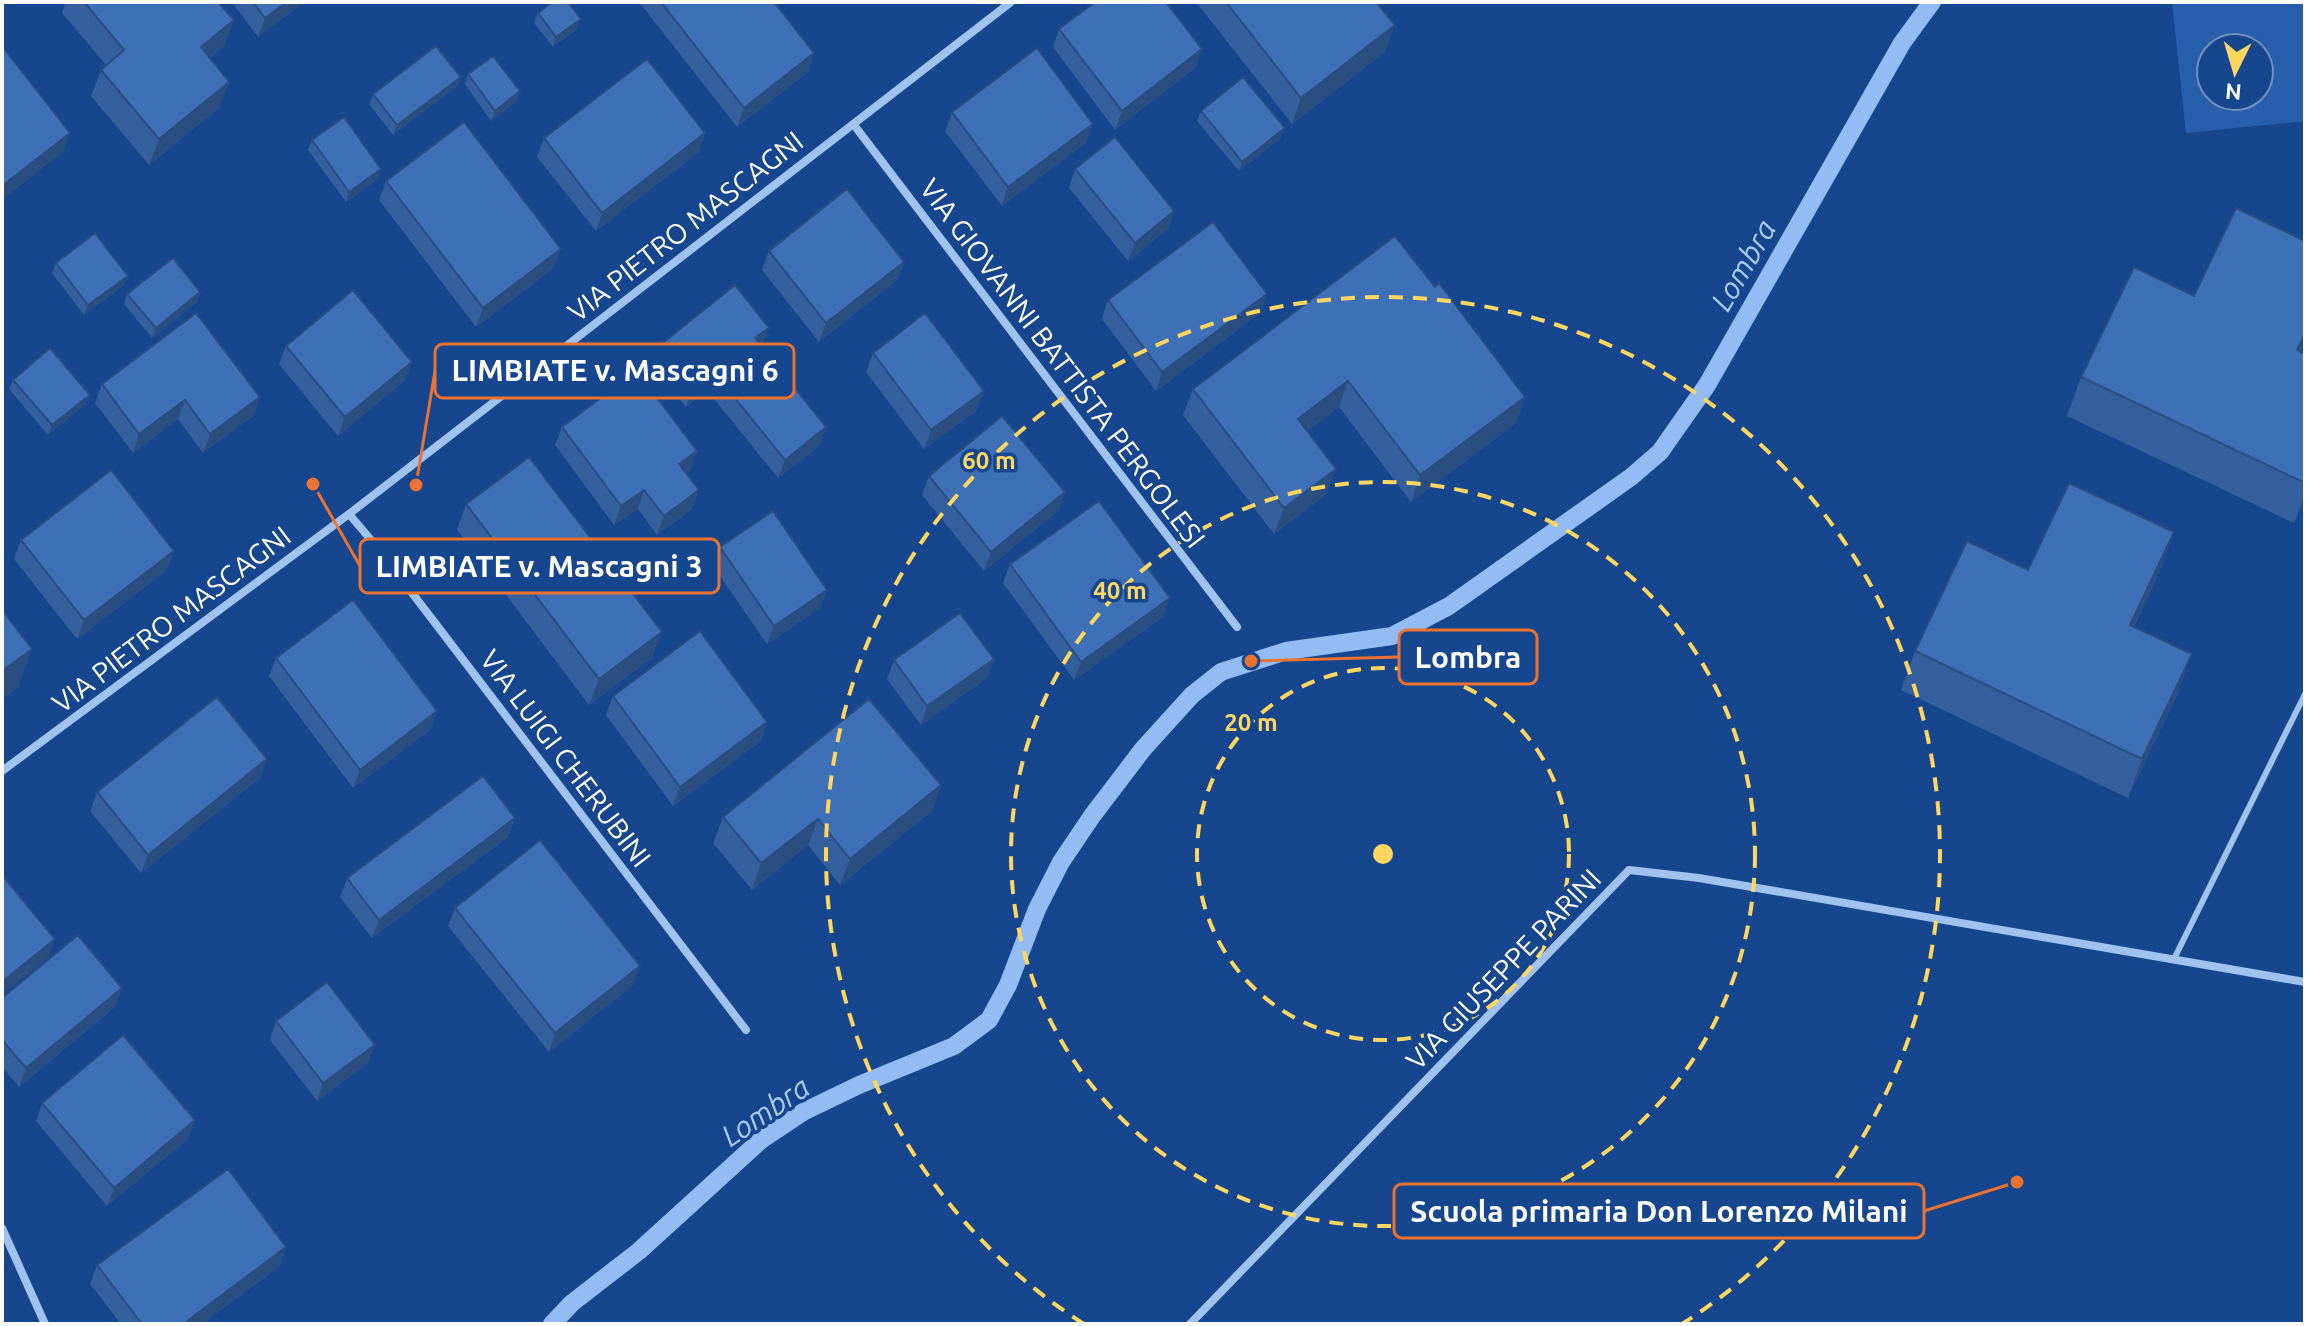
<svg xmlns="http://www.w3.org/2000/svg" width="2307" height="1326" viewBox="0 0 2307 1326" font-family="Ubuntu,sans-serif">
	<rect width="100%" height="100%" fill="#15468e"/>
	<!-- grass -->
	<path fill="#275fad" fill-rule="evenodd" d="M2172,2H2305V121L2186,133ZM2211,48H2259V96H2211Z"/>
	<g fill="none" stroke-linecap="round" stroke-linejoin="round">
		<!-- stream -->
		<path stroke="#92bcf3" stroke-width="18" d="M552,1324L572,1303L639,1251L761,1140L803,1112L859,1085L954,1046L989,1020L1008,985L1037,909L1061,862L1092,816L1143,749L1192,695L1221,672L1286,651L1392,636L1449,606L1631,477L1660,452L1707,385L1902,43L1932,2"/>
		<!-- service -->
		<path stroke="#a0c2f0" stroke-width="6" d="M2174,959L2305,694"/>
		<!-- minor -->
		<path stroke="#a0c2f0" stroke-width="8" d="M854,125L1237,627
			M349,514L377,547L746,1030
			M2,771L349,514L1011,2
			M2,1228L45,1324
			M1190,1324L1629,870L1699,878L2305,982"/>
	</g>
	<!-- wall -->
	<path fill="#34609d" d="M66,2H218L224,46L210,58L229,82L219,108L149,165L91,96L101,70L106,65L62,13Z
		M232,2H304L258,37Z
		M639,2H774L814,53L808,72L737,127Z
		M1196,2H1376L1385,52L1292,124Z
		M538,13L577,29L553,47L534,23Z
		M1059,29L1202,49L1195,68L1115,130L1053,47Z
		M468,74L517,101L491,121L465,84Z
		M461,77L457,86L393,135L369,104L373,94Z
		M1201,111L1281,138L1239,171L1197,121Z
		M952,112L1086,143L1002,206L945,131Z
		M544,138L699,152L596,231L537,157Z
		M312,140L378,179L346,202L308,150Z
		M1075,169L1174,211L1168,229L1128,261L1069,188Z
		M386,181L554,268L476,327L379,200Z
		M769,251L904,262L897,280L819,342L762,270Z
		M56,263L124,285L84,315L52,273Z
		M1435,287L1525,397L1516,423L1411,502L1339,407L1307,431L1336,469L1326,495L1274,534L1183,415L1193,389Z
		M200,292L197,302L152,338L124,304L127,294Z
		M1267,294L1260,313L1156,391L1102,319L1108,300Z
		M2194,296L2305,342L2300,352L2305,354V500L2294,523L2067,416L2081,377Z
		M286,346L412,362L405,380L338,436L279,364Z
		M659,346L762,347L826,427L819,446L778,478L707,390L686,407L652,365Z
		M873,353L977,410L924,449L866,372Z
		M13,380L90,395L86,404L48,435L9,389Z
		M102,384L260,397L253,416L203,453L178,419L133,453L95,403Z
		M562,427L697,451L690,470L686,473L692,509L657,535L638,509L614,525L555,445Z
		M929,476L1065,492L1058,511L984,571L922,495Z
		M466,504L652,658L589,705L457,530Z
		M21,540L167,570L77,639L14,559Z
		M720,547L827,590L820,608L767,644L713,566Z
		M1010,564L1163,617L1074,680L1003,583Z
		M2028,570L2160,571L2134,627L2178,693L2128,798L1901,690L1915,651Z
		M276,658L437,711L430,730L353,788L269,676Z
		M994,659L987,678L921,725L887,679L894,660Z
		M613,696L767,722L761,741L673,806L606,715Z
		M267,759L260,778L141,873L90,811L97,792Z
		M941,785L932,811L840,885L808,845L752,890L713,843L723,817Z
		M515,818L508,837L372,938L340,897L347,878Z
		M455,908L633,985L549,1052L448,926Z
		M122,988L115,1007L19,1087L2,1067V998Z
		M276,1021L368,1063L317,1101L270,1040Z
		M42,1103L195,1120L188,1139L107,1206L36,1121Z
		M286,1247L280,1266L202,1324H121L90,1284L97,1265Z"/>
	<!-- shaded-wall -->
	<path fill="#2b4e80" d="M287,2H304L258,37L265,18Z
		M581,19L577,29L553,47L556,37Z
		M234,20L224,46L191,74L201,47Z
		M1395,25L1385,52L1292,124L1301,98Z
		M1202,49L1195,68L1115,130L1122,111Z
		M814,53L808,72L737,127L744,108Z
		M461,77L457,86L393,135L397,125Z
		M229,82L219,108L149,165L159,139Z
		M520,91L517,101L491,121L495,111Z
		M1093,124L1086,143L1002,206L1008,187Z
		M1285,128L1281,138L1239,171L1242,162Z
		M70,133L63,152L2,200V186Z
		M705,133L699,152L596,231L602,213Z
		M381,169L378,179L346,202L349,192Z
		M1174,211L1168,229L1128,261L1135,243Z
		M561,249L554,268L476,327L483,308Z
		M904,262L897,280L819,342L826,323Z
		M128,276L124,285L84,315L88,305Z
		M200,292L197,302L152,338L156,328Z
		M1267,294L1260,313L1156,391L1162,372Z
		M769,328L762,346L755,338Z
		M2305,333V342L2282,389L2297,350Z
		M412,362L405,380L338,436L345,417Z
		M714,372L707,390L686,407L693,388Z
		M1348,381L1339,407L1288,445L1298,419Z
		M984,391L977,410L924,449L931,430Z
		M90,395L86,404L48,435L52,425Z
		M260,397L253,416L203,453L210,434Z
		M1525,397L1516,423L1411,502L1420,475Z
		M185,400L178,419L133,453L139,434Z
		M826,427L819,446L778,478L785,460Z
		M697,451L690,470L673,483L679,464Z
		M1336,469L1326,495L1274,534L1284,508Z
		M644,490L638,509L614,525L621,506Z
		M699,490L692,509L657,535L664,516Z
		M1065,492L1058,511L984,571L991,552Z
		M2305,493V500L2294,523Z
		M2174,532L2160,571L2116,664L2130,625Z
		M174,551L167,570L77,639L84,620Z
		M827,590L820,608L767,644L774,626Z
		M1170,598L1163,617L1074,680L1081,662Z
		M662,632L652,658L589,705L599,679Z
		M32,649L18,688L2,699V671Z
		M2192,654L2178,693L2128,798L2142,759Z
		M994,659L987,678L921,725L927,706Z
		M437,711L430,730L353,788L360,770Z
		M767,722L761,741L673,806L680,787Z
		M267,759L260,778L141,873L148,855Z
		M941,785L932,811L840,885L850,859Z
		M515,818L508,837L372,938L379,920Z
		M818,819L808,845L752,890L761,863Z
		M55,939L48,958L2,995V982Z
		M640,966L633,985L549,1052L555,1033Z
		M122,988L115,1007L19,1087L26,1068Z
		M375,1045L368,1063L317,1101L323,1083Z
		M195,1120L188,1139L107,1206L114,1188Z
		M286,1247L280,1266L202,1324H183Z"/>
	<!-- building -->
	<path fill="#3d70b7" stroke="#2b4e80" stroke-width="2" d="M84,2H218L234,20L201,47L229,82L159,139L101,70L124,50Z
		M253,2H287L265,18Z
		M552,2H568L581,19L556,37L538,13Z
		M661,2H774L814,53L744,108Z
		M1095,2H1166L1202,49L1122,111L1059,29Z
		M1226,2H1376L1395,25L1301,98Z
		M2,46L70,133L2,186Z
		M436,46L461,77L397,125L373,94Z
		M1037,48L1093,124L1008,187L952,112Z
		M493,56L520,91L495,111L468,74Z
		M647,59L705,133L602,213L544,138Z
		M1243,77L1285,128L1242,162L1201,111Z
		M344,117L381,169L349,192L312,140Z
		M464,122L561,249L483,308L386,181Z
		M1115,137L1174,211L1135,243L1075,169Z
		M847,189L904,262L826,323L769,251Z
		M2236,208L2305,241V333L2297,350L2305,354V483L2081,377L2134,267L2194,296Z
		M1213,222L1267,294L1162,372L1108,300Z
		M95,233L128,276L88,305L56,263Z
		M1395,236L1435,287L1439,283L1525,397L1420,475L1348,381L1298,419L1336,469L1284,508L1193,389Z
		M173,258L200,292L156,328L127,294Z
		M735,285L769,328L755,338L826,427L785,460L714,372L693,388L659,346Z
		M353,290L412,362L345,417L286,346Z
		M196,313L260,397L210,434L185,400L139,434L102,384Z
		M925,313L984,391L931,430L873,353Z
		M50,348L90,395L52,425L13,380Z
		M637,371L697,451L679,464L699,490L664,516L644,490L621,506L562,427Z
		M1002,416L1065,492L991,552L929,476Z
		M529,457L662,632L599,679L466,504Z
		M111,470L174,551L84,620L21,540Z
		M2069,483L2174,532L2130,625L2192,654L2142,759L1915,651L1967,541L2028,570Z
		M1099,501L1170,598L1081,662L1010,564Z
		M773,511L827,590L774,626L720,547Z
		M353,600L437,711L360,770L276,658Z
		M2,610L32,649L2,671Z
		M960,613L994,659L927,706L894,660Z
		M700,631L767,722L680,787L613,696Z
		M217,697L267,759L148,855L97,792Z
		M869,699L941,785L850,859L818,819L761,863L723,817Z
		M483,776L515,818L379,920L347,878Z
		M540,840L640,966L555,1033L455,908Z
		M2,875L55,939L2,982Z
		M78,935L122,988L26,1068L2,1040V998Z
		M327,982L375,1045L323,1083L276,1021Z
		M123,1035L195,1120L114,1188L42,1103Z
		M228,1169L286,1247L183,1324H142L97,1265Z"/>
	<!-- distance rings -->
	<g fill="none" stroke="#ffd65f" stroke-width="4" stroke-dasharray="14 10">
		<circle cx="1383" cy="854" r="186"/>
		<circle cx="1383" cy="854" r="372"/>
		<path d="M1084 1324A557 557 0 1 1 1682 1324"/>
	</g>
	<g text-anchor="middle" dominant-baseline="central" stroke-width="7" stroke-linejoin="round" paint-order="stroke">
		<!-- street labels -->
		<g font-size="28" fill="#fff" stroke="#15468e">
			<text transform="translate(685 226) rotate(-38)">VIA PIETRO MASCAGNI</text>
			<text transform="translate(1063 363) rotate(53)">VIA GIOVANNI BATTISTA PERGOLESI</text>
			<text transform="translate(171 619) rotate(-37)">VIA PIETRO MASCAGNI</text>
			<text transform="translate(566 758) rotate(53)">VIA LUIGI CHERUBINI</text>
			<text transform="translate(1503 969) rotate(-46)">VIA GIUSEPPE PARINI</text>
		</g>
		<!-- water labels -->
		<g font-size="30" font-style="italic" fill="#acccf7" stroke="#15468e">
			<text transform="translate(1743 265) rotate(-60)">Lombra</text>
			<text transform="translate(765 1111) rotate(-34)">Lombra</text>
		</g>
	</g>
	<circle cx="1383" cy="854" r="12" fill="#ffd65f" stroke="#15468e" stroke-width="4"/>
	<g font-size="24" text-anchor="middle" font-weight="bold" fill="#ffd65f" stroke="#15468e" stroke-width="7" stroke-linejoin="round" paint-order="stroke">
		<text x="989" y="469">60 m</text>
		<text x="1120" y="599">40 m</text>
		<text x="1251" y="731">20 m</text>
	</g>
	<!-- callouts -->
	<path fill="none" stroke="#eb7230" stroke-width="3" d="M416 485L435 371M313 484L360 566M1251 661L1399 657M2017 1182L1924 1211"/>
	<g fill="#eb7230" stroke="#15468e" stroke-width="3">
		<circle cx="416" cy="485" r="8"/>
		<circle cx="313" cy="484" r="8"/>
		<circle cx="1251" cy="661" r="8"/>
		<circle cx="2017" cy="1182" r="8"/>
	</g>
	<g fill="#15468e" stroke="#eb7230" stroke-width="3">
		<rect x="435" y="344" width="359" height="54" rx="8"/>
		<rect x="360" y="539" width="359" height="54" rx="8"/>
		<rect x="1399" y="630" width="138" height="54" rx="8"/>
		<rect x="1394" y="1184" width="530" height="54" rx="8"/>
	</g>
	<g font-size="30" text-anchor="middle" font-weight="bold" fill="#fff">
		<text x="615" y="381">LIMBIATE v. Mascagni 6</text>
		<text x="539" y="577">LIMBIATE v. Mascagni 3</text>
		<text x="1468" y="668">Lombra</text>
		<text x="1659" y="1222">Scuola primaria Don Lorenzo Milani</text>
	</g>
	<!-- border -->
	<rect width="2307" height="1326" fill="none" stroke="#ffffff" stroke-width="8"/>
	<!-- north arrow -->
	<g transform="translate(2235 72) rotate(185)"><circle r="38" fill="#15468e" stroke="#7390bb" stroke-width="2"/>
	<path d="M0-6L14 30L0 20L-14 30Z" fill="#ffd65f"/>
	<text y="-12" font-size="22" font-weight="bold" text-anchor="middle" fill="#ffffff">N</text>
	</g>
</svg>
